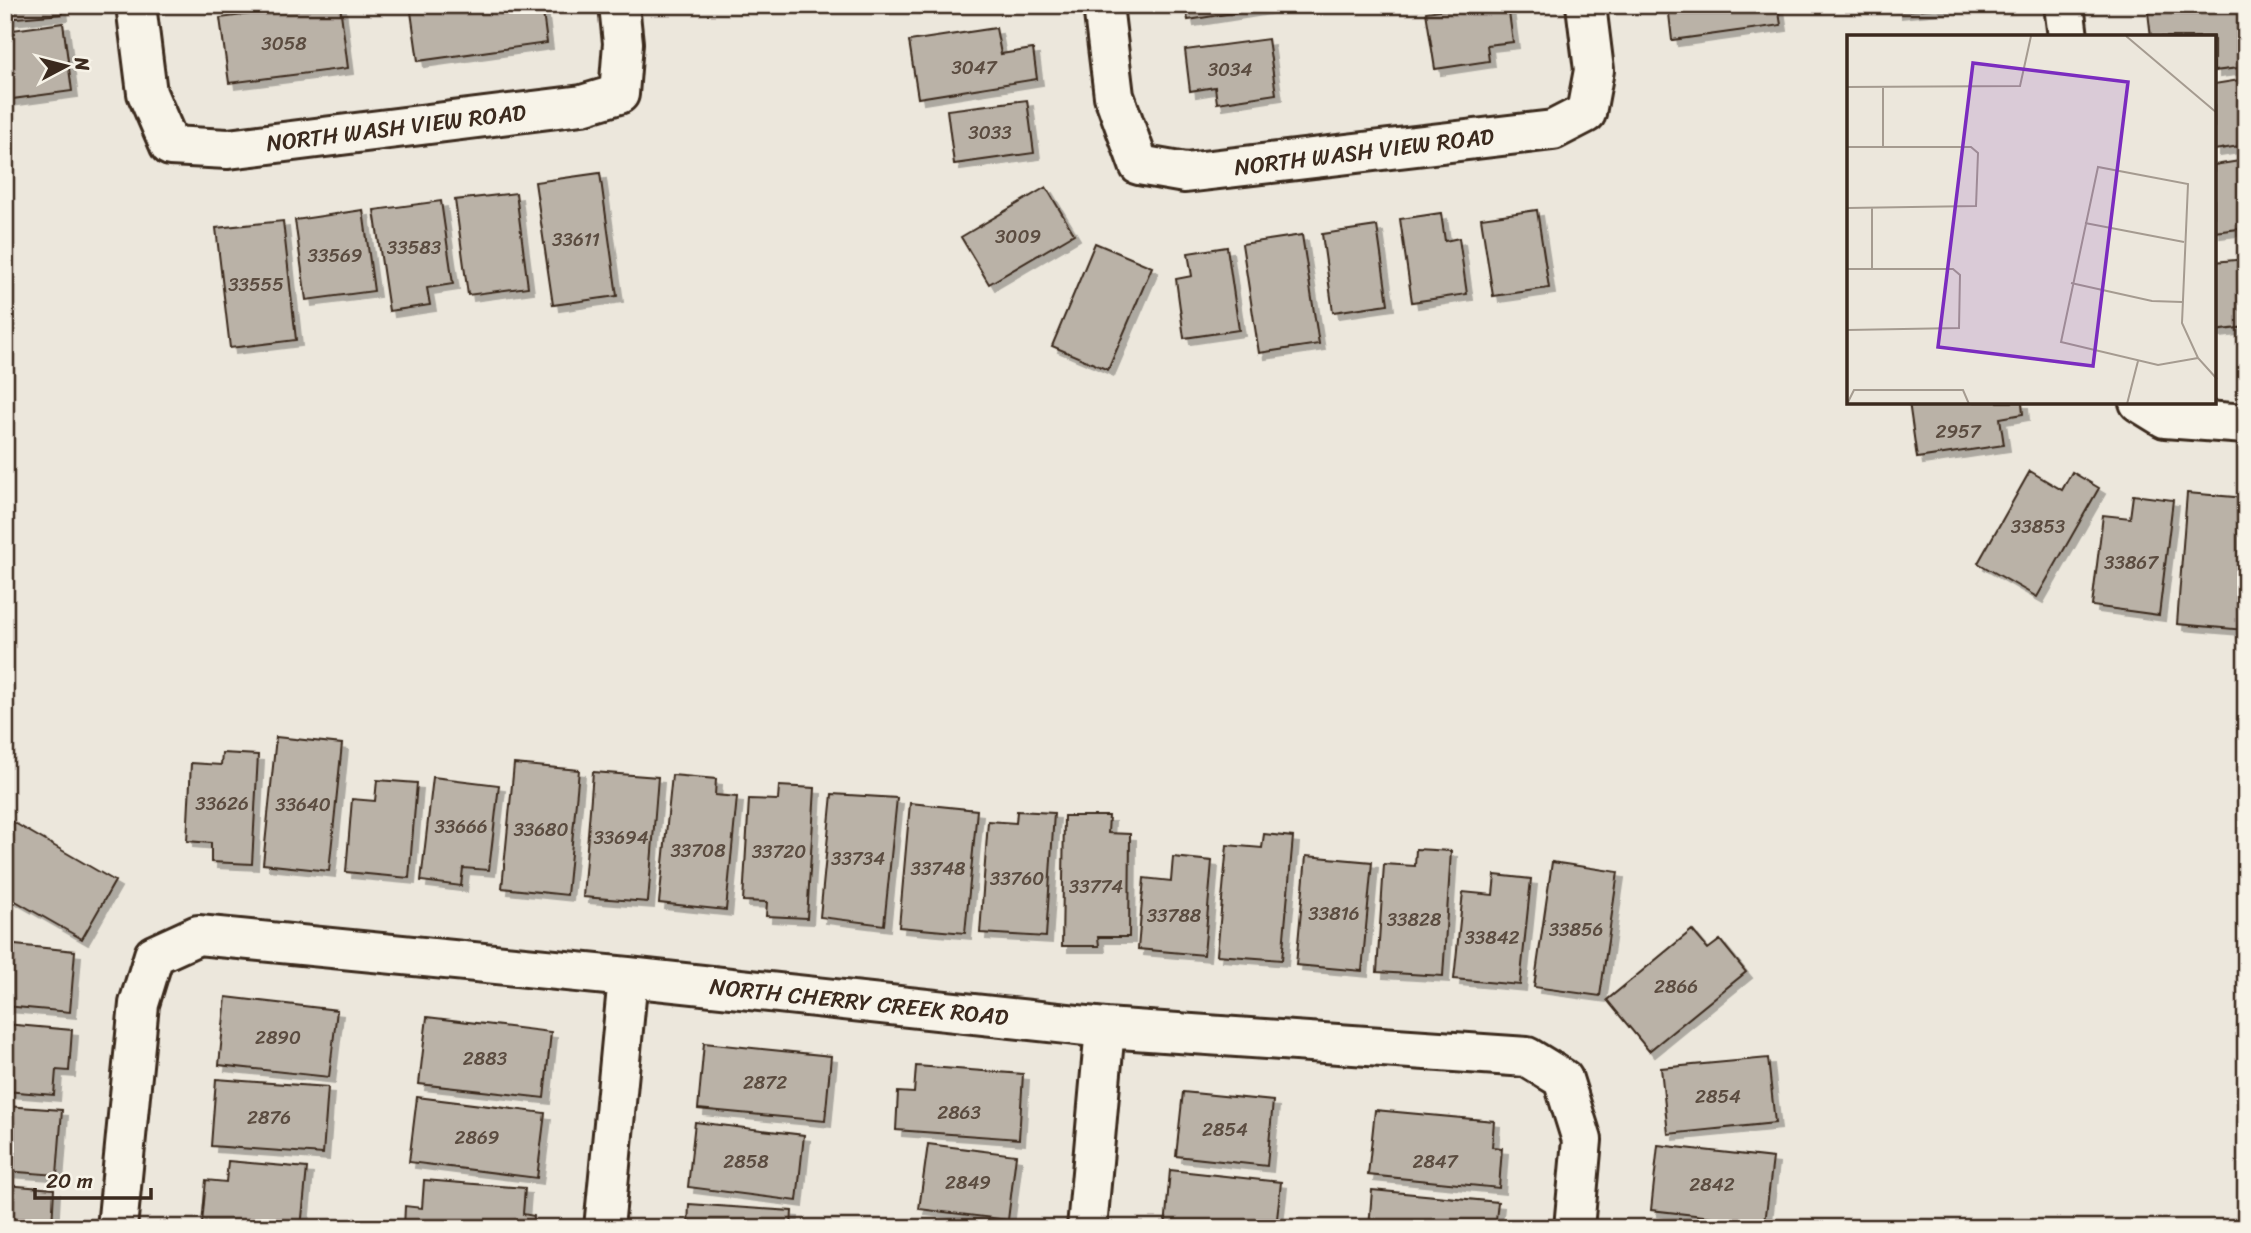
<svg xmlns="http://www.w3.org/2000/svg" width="2251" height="1233" viewBox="0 0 2251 1233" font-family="Sriracha,sans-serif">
	<defs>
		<filter id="shadow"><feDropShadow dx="6" dy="6" stdDeviation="0" flood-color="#0004"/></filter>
	</defs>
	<rect width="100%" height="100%" fill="#ece7dc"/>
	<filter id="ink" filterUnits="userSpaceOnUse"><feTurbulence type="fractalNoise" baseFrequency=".0143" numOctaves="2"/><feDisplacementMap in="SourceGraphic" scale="14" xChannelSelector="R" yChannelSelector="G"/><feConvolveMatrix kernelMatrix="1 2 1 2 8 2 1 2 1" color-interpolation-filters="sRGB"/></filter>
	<g filter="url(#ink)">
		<!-- building -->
		<path fill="#bab2a7" stroke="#3b2a1e" stroke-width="2" filter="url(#shadow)" d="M5,5H61L62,14L5,19Z
			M320,5H340L348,68L229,83L220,18Z
			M410,5H542L547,43L418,61Z
			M1185,5H1265V8L1188,20Z
			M1476,5H1508L1513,42L1487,45L1489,61L1435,69L1426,12Z
			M1668,5H1778L1781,25L1672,40Z
			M1896,5H1963L1896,12Z
			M2202,5H2246V67L2214,71V37H2151L2148,12Z
			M63,23L72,91L5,100V31Z
			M996,28L1001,54L1033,49L1037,79L918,98L909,41Z
			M1268,39L1276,94L1217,103L1215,87L1190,91L1185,50Z
			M2246,79V145L2214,150V84Z
			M1027,100L1034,153L954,164L947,110Z
			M2246,160V228L2214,232V165Z
			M600,173L617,296L553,305L535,182Z
			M1046,187L1074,234L989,284L961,237Z
			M516,193L528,287L468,295L455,200Z
			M441,201L453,284L427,288L430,305L389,311L374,210Z
			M363,210L374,291L306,300L295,220Z
			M1537,210L1549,288L1493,296L1481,218Z
			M1441,213L1445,241L1459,238L1467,294L1412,302L1400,219Z
			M283,221L296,340L230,348L216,228Z
			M1377,226L1388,304L1333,312L1322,234Z
			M1302,235L1319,344L1259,353L1242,244Z
			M1095,243L1152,267L1108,370L1052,346Z
			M1227,247L1239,330L1184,338L1176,279L1192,276L1188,253Z
			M2246,259V327L2214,331V262Z
			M1909,402H2022L2023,414L2000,418L2004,445L1917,458Z
			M2030,471L2062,490L2072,472L2099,488L2037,597L1978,563Z
			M2187,493L2246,498L2245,630L2177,624Z
			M2133,495L2173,500L2159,615L2092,606L2103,515L2130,518Z
			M276,737L342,744L329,871L263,864Z
			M222,753L258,755L252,864L211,862V843L187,841L191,763L221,765Z
			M514,764L579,770L567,895L502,888Z
			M593,772L658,777L648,902L583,897Z
			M672,775L716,779L715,795L737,797L726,910L659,903Z
			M433,777L499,785L489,870L463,868L461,886L421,881Z
			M377,780L417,783L409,878L346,872L352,799L375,801Z
			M779,786L815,788L807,918L766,916L767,902L743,901L749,799L778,800Z
			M832,794L897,798L884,925L820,917Z
			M910,803L977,810L965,933L899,927Z
			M1017,811L1054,813L1046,937L980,933L988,821L1016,823Z
			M1064,816H1109L1108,833L1130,834L1129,937H1098L1099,946H1062Z
			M6,818L115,881L82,939L5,895Z
			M1264,834L1293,837L1282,960L1217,955L1227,845L1262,848Z
			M1416,849L1451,851L1443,976L1377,972L1384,864L1415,866Z
			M1306,856L1372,862L1362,971L1296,965Z
			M1173,857L1212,861L1204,955L1138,949L1144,878L1171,881Z
			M1552,862L1618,872L1600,996L1534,987Z
			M1495,875L1531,879L1520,985L1454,979L1463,892L1493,895Z
			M1692,930L1708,949L1720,940L1746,972L1649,1051L1607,1000Z
			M5,944L75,951L70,1012L5,1006Z
			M226,997L337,1010L329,1077L219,1065Z
			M427,1017L551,1032L544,1098L419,1084Z
			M5,1024L72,1030L69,1071L56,1070L54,1095L5,1091Z
			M704,1043L831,1056L825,1121L698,1109Z
			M1768,1058L1775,1123L1668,1134L1661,1068Z
			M916,1066L1023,1074L1019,1139L896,1130L898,1092L914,1093Z
			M216,1079L328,1087L323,1154L211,1146Z
			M1183,1092L1273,1101L1267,1166L1176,1156Z
			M417,1097L545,1113L537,1178L409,1162Z
			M5,1106L62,1110L57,1175L5,1171Z
			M1375,1110L1494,1121L1492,1147L1502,1148L1499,1188L1368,1175Z
			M695,1122L804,1135L797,1201L688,1187Z
			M928,1144L1016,1155L1008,1220L919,1209Z
			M1658,1145L1773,1158L1765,1223L1651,1210Z
			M228,1161L307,1168L301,1228H246L202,1224L206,1180L226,1182Z
			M1170,1170L1281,1182L1276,1228H1165Z
			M424,1180L525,1188L523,1214L534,1216L533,1228H404L405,1206L422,1208Z
			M5,1185L54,1189L52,1228H5Z
			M1372,1190L1498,1202L1495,1228H1369Z
			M689,1204L792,1211L791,1228H688Z
			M886,1223L944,1228H886Z
			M1650,1223L1685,1228H1649Z"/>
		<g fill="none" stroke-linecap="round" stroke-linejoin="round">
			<defs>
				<path id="minor" d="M136,5L147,93L170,146L228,149L582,105L619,94L623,43L619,5
					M1103,5L1114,96L1139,165L1185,173L1553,130L1586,113L1594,70L1586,5
					M2064,5L2068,37
					M2139,402L2165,418L2246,424
					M117,1228L139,1004L154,955L198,935L628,977L1105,1028L1527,1057L1563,1079L1582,1140L1574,1228
					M604,1228L628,977
					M1087,1228L1105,1028"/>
			</defs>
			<!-- minor casing -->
			<use href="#minor" stroke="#3b2a1e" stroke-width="44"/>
			<!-- minor -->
			<use href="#minor" stroke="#f7f3e8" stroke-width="38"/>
		</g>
	</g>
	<g text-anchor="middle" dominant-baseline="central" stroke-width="6" stroke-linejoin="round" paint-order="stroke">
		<!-- number labels -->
		<g font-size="19" fill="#5b4c40">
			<text x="284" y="43">3058</text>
			<text x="974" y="67">3047</text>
			<text x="1230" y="69">3034</text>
			<text x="990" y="132">3033</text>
			<text x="1018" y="236">3009</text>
			<text x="576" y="239">33611</text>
			<text x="414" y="247">33583</text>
			<text x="335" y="255">33569</text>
			<text x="256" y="284">33555</text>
			<text x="1958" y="431">2957</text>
			<text x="2038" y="526">33853</text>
			<text x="2131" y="562">33867</text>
			<text x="222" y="803">33626</text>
			<text x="303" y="804">33640</text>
			<text x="461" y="826">33666</text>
			<text x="541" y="829">33680</text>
			<text x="621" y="837">33694</text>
			<text x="698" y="850">33708</text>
			<text x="779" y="851">33720</text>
			<text x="858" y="858">33734</text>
			<text x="938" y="868">33748</text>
			<text x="1017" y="878">33760</text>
			<text x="1096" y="886">33774</text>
			<text x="1334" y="913">33816</text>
			<text x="1174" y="915">33788</text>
			<text x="1414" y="919">33828</text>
			<text x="1576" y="929">33856</text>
			<text x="1492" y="937">33842</text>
			<text x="1676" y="986">2866</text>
			<text x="278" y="1037">2890</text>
			<text x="485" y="1058">2883</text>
			<text x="765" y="1082">2872</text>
			<text x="1718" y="1096">2854</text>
			<text x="959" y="1112">2863</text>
			<text x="269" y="1117">2876</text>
			<text x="1225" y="1129">2854</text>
			<text x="477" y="1137">2869</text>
			<text x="746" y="1161">2858</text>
			<text x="1435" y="1161">2847</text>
			<text x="968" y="1182">2849</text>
			<text x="1712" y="1184">2842</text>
		</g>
		<!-- street labels -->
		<g font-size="23" fill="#3b2a1e" stroke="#f7f3e8">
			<text transform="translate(396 128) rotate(-7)">NORTH WASH VIEW ROAD</text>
			<text transform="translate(1364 152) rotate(-7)">NORTH WASH VIEW ROAD</text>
			<text transform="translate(859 1002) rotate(6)">NORTH CHERRY CREEK ROAD</text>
		</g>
	</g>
	<!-- overview -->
	<g transform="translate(1847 35)">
		<rect width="369" height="369" fill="#ece7dc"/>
		<path fill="none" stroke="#a59b90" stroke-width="2" d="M279,1L370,78M0,52L173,51L184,1M0,112H124L131,118L129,171L0,173M36,112V52M25,173V234M238,188L337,207M0,234H106L113,240L112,293L0,295M224,248L305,266L335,267M351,323L311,330L214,307L251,132L341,149L335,288L351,323L370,344M0,369L7,355H116L122,369M280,369L291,326"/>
		<path fill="#7b2cbf" fill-opacity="0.15" stroke="#7b2cbf" stroke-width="3.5" d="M126,28L281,47L246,331L91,312Z"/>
		<rect width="369" height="369" fill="none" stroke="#3b2a1e" stroke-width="3.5"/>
	</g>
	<!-- margin -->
	<rect width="2251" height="1233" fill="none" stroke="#f7f3e8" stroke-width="28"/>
	<rect x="14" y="14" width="2223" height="1205" fill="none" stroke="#3b2a1e" stroke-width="2.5" filter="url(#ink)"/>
	<!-- north arrow -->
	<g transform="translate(66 66) rotate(83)" stroke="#f7f3e8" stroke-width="5" paint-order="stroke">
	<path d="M0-5L12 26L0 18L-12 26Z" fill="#3b2a1e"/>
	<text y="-10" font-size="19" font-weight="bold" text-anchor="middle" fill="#3b2a1e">N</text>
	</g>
	<!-- scale -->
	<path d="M35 1188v10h116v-10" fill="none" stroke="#3b2a1e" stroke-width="3.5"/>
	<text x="46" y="1188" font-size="21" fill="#3b2a1e" stroke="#f7f3e8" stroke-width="5" paint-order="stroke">20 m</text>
</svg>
